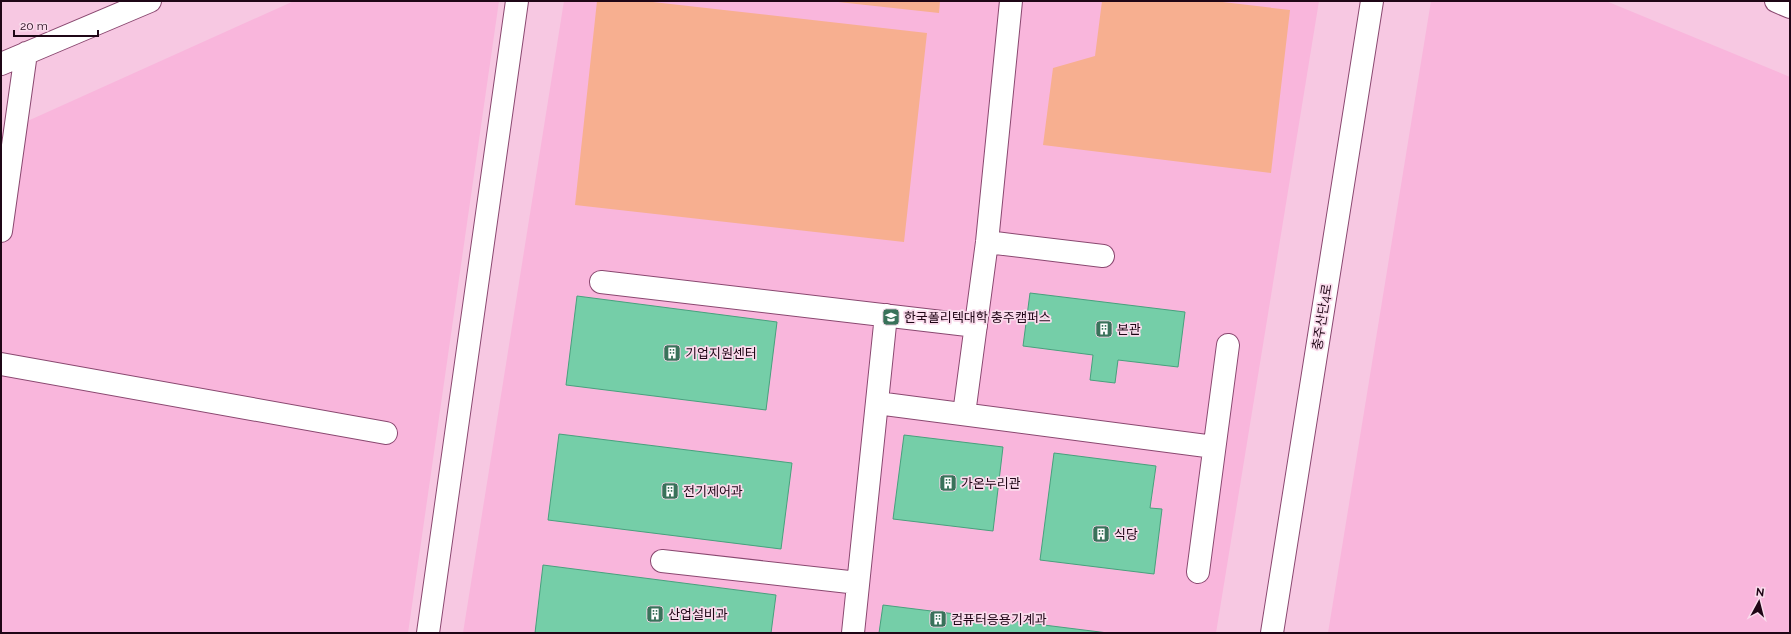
<svg xmlns="http://www.w3.org/2000/svg" width="1791" height="634" viewBox="0 0 1791 634" font-family="Raleway,'Noto Sans KR',sans-serif">
	<rect width="100%" height="100%" fill="#f7c8e2"/>
	<!-- built -->
	<path fill="#f9b6dc" d="M294,1H499L408,633H1V133Z
		M564,1H1319L1216,633H463Z
		M1431,1H1606L1790,77V633H1328Z"/>
	<!-- green -->
	<path fill="#f7af90" d="M597,1H644L927,33L904,242L575,205Z
		M829,1H940L939,13Z
		M1102,1H1214L1290,10L1271,173L1043,145L1053,68L1095,56Z"/>
	<!-- building -->
	<path fill="#75cea8" stroke="#47a17d" d="M1030,293L1185,312L1178,367L1118,360L1115,383L1090,380L1093,355L1023,346Z
		M577,296L777,322L766,410L566,385Z
		M559,434L792,463L781,549L548,520Z
		M904,435L1003,447L993,531L893,519Z
		M1054,453L1156,466L1150,508L1162,509L1154,574L1040,560Z
		M543,565L776,595L771,633H535Z
		M883,605L1108,633H879Z"/>
	<g fill="none" stroke-linecap="round" stroke-linejoin="round">
		<defs>
			<path id="minor" d="M1776,1L1790,7
				M1,64L150,1
				M1,231L26,53
				M987,242L1103,256
				M601,282L976,326
				M1,364L386,433
				M877,403L1214,447
				M964,414L987,242L1011,1
				M662,561L858,583
				M1198,572L1228,345
				M428,633L517,1
				M853,633L886,315
				M1272,633L1372,1"/>
		</defs>
		<!-- minor casing -->
		<use href="#minor" stroke="#8a4870" stroke-width="24"/>
		<!-- minor -->
		<use href="#minor" stroke="#fff" stroke-width="22"/>
	</g>
	<!-- icons -->
	<defs>
		<symbol id="university-square" viewBox="-11 -11 22 22"><rect x="-9" y="-9" width="18" height="18" rx="4" fill="#39725a" stroke="#fadbec"/><path d="M0-5L7-2L0 1L-7-2ZM-4 1L0 2.5L4 1V4Q0 6-4 4Z" fill="#fff"/></symbol>
		<symbol id="building-square" viewBox="-11 -11 22 22"><rect x="-9" y="-9" width="18" height="18" rx="4" fill="#39725a" stroke="#fadbec"/><path d="M-4-6H4V6H1V3H-1V6H-4ZM-2.5-4.3h1.7v1.8h-1.7ZM.8-4.3h1.7v1.8H.8ZM-2.5-1h1.7V.8h-1.7ZM.8-1h1.7V.8H.8Z" fill="#fff"/></symbol>
	</defs>
	<g fill-rule="evenodd">
		<use href="#university-square" x="881" y="307" width="20" height="20"/>
		<use href="#building-square" x="1094" y="319" width="20" height="20"/>
		<use href="#building-square" x="662" y="343" width="20" height="20"/>
		<use href="#building-square" x="938" y="473" width="20" height="20"/>
		<use href="#building-square" x="660" y="481" width="20" height="20"/>
		<use href="#building-square" x="1091" y="524" width="20" height="20"/>
		<use href="#building-square" x="645" y="604" width="20" height="20"/>
		<use href="#building-square" x="928" y="609" width="20" height="20"/>
	</g>
	<g text-anchor="middle" dominant-baseline="central" stroke-width="3.5" stroke-linejoin="round" paint-order="stroke">
		<!-- poi labels -->
		<g font-size="13" fill="#1f0616" stroke="#fadbec" text-anchor="start">
			<text x="904" y="317">한국폴리텍대학 충주캠퍼스</text>
			<text x="1117" y="329">본관</text>
			<text x="685" y="353">기업지원센터</text>
			<text x="961" y="483">가온누리관</text>
			<text x="683" y="491">전기제어과</text>
			<text x="1114" y="534">식당</text>
			<text x="668" y="614">산업설비과</text>
			<text x="951" y="619">컴퓨터응용기계과</text>
		</g>
		<!-- street labels -->
		<g font-size="13" fill="#1f0616" stroke="#fadbec">
			<text transform="translate(1322 317) rotate(-81)">충주산단4로</text>
		</g>
	</g>
	<!-- border -->
	<rect width="1791" height="634" fill="none" stroke="#1f0616" stroke-width="4"/>
	<!-- north arrow -->
	<g transform="translate(1759 602) rotate(7)" stroke="#fadbec" stroke-width="3" paint-order="stroke">
	<path d="M0-3L7 15L0 10L-7 15Z" fill="#1f0616"/>
	<text y="-6" font-size="11" font-weight="bold" text-anchor="middle" fill="#1f0616">N</text>
	</g>
	<!-- scale -->
	<path d="M14 30v6h84v-6" fill="none" stroke="#1f0616" stroke-width="2"/>
	<text x="20" y="30" font-size="12" fill="#1f0616" stroke="#fadbec" stroke-width="3" paint-order="stroke">20 m</text>
</svg>
